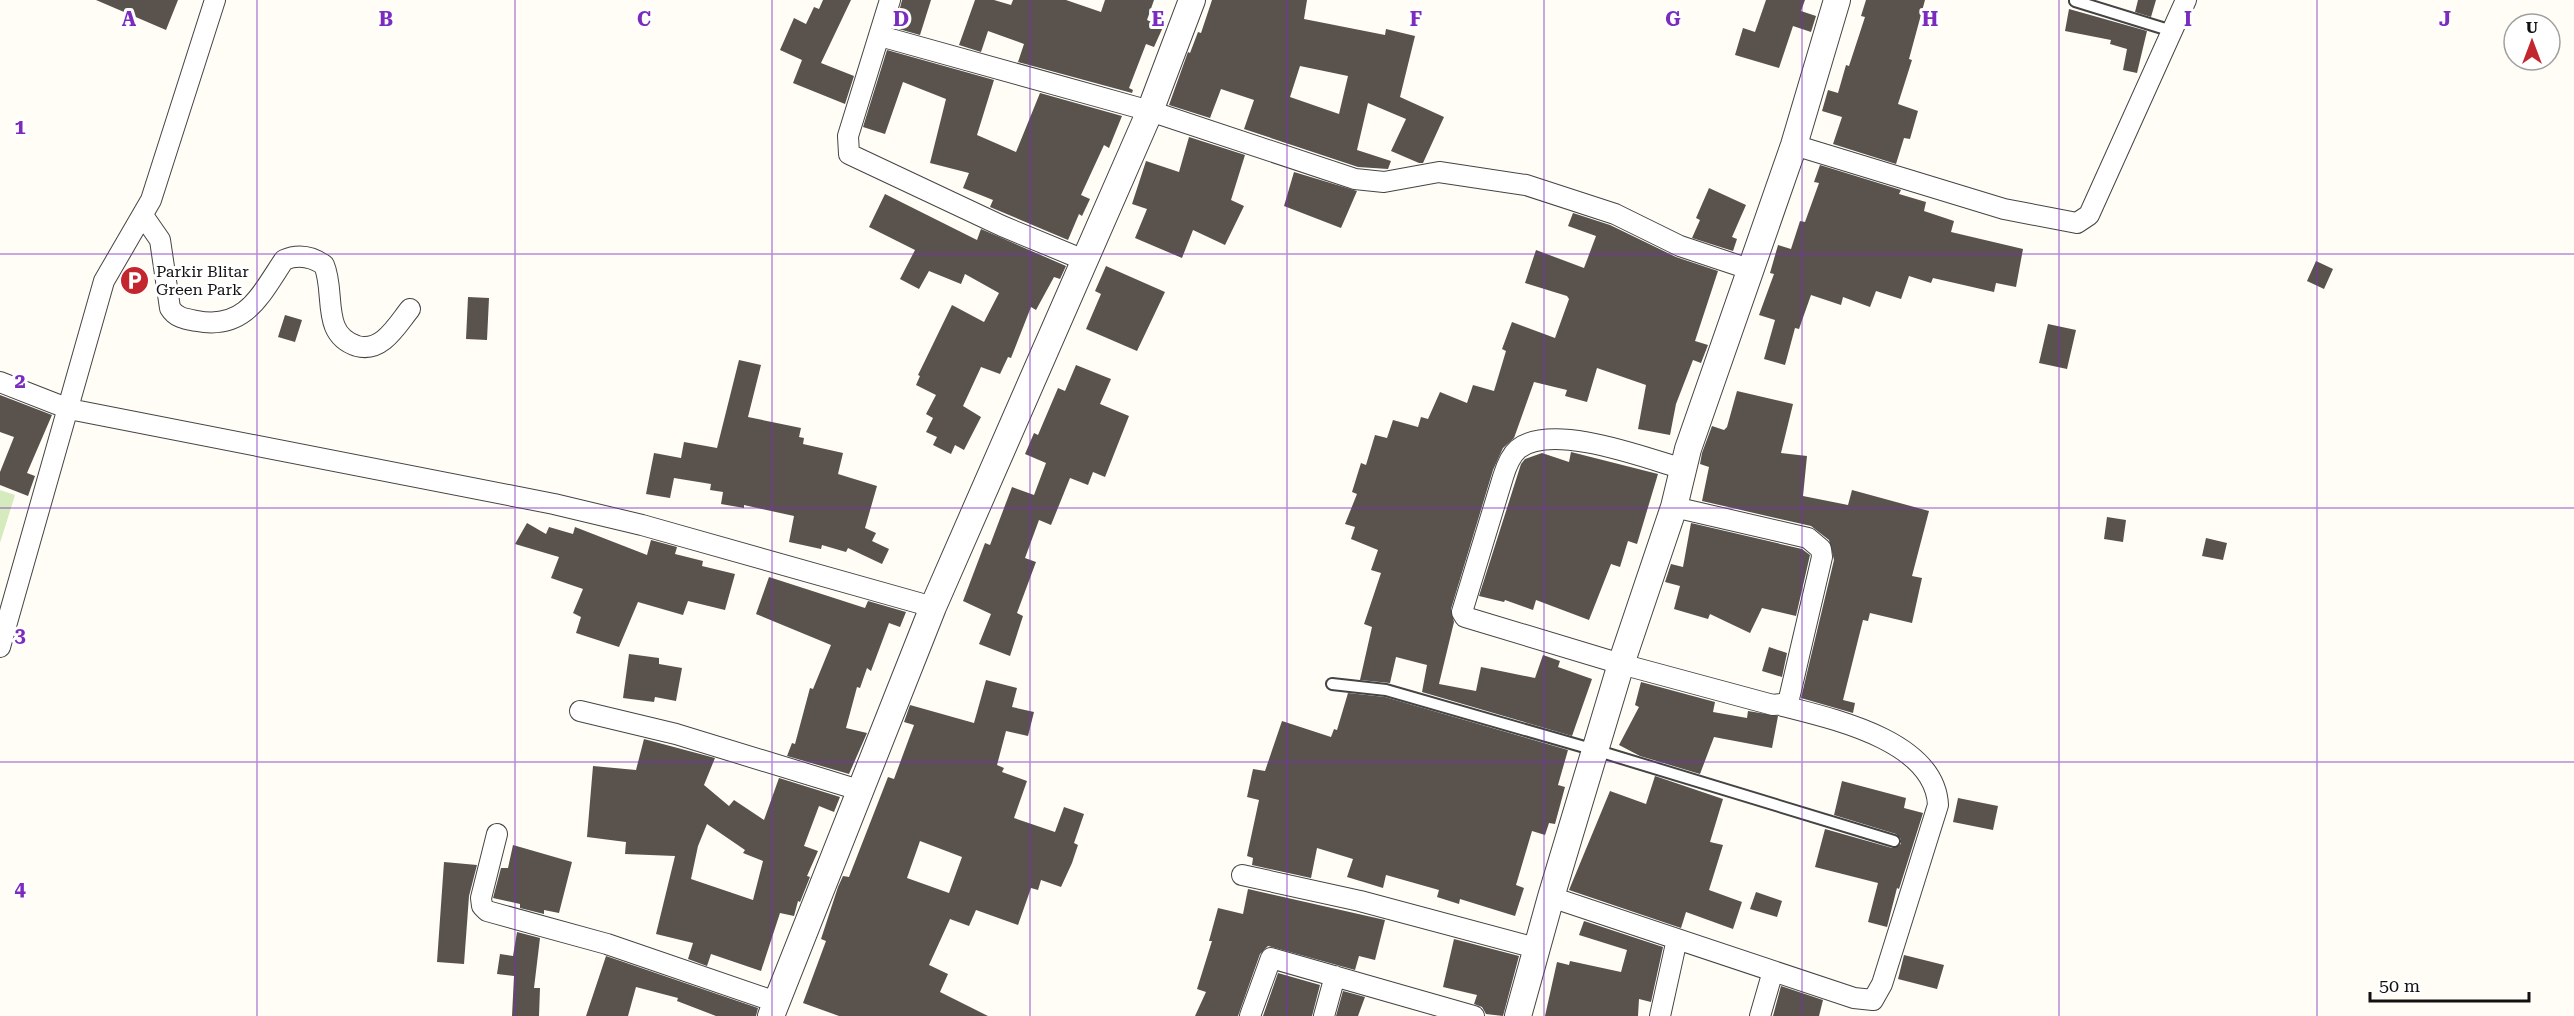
<svg xmlns="http://www.w3.org/2000/svg" width="2574" height="1016" viewBox="0 0 2574 1016" font-family="'Roboto Serif',serif">
	<rect width="100%" height="100%" fill="#fffdf5"/>
	<!-- grass -->
	<path fill="#d5ebbd" d="M0,490L15,495L0,543Z"/>
	<!-- building -->
	<path fill="#5a524d" fill-rule="evenodd" d="M96,0H178L166,30Z
		M823,0H851L821,63L854,76L845,104L793,83L802,60L780,50L794,18L806,24L814,7L819,9Z
		M902,0H931L920,35L895,28Z
		M975,0H994L1011,5L1013,0H1066L1101,12L1105,0H1154L1147,20L1163,27L1154,47L1146,44L1129,88L1133,90L1132,93L1018,62L1024,44L988,31L981,52L959,45Z
		M1212,0H1307L1304,19L1385,35L1386,29L1415,36L1400,97L1444,117L1423,163H1419L1391,151L1406,119L1368,103L1357,150L1391,161L1388,169L1358,167L1244,129L1254,100L1221,89L1210,118L1169,105L1188,52L1190,53L1198,32L1201,33ZM1300,66L1348,76L1339,114L1290,97Z
		M1766,0H1805L1801,11L1816,16L1811,32L1793,26L1779,68L1735,55L1743,28L1755,32Z
		M1866,0H1925L1909,59L1912,60L1898,104L1918,111L1910,139L1904,138L1896,164L1833,144L1842,117L1822,111L1828,90L1838,93L1846,65L1849,66L1865,17L1861,16Z
		M2138,0H2156L2151,17L2135,12Z
		M2069,9L2147,31L2137,73L2123,70L2127,49L2110,44L2111,40L2065,31Z
		M887,50L994,80L977,135L1016,152L1040,93L1122,116L1109,148L1104,145L1081,195L1090,199L1082,216L1079,214L1068,240L990,207L993,200L963,188L969,173L930,163L946,99L903,82L885,134L863,127Z
		M1189,137L1245,155L1231,200L1244,206L1225,245L1193,230L1182,258L1135,238L1147,209L1132,204L1146,161L1179,172Z
		M1820,165L1901,190L1899,194L1926,202L1924,211L1954,221L1951,232L2023,249L2016,287L1996,283L1994,292L1933,278L1931,283L1909,276L1901,299L1876,291L1870,307L1843,297L1841,305L1811,295L1799,329L1795,328L1785,365L1764,359L1775,320L1759,315L1774,274L1770,273L1778,245L1791,249L1800,221L1805,222L1819,183L1814,182Z
		M1294,172L1357,191L1341,228L1284,206Z
		M1709,188L1746,205L1732,237L1737,239L1733,251L1692,238L1700,220L1696,218Z
		M885,194L977,240L981,229L1066,266L1060,279L1054,277L1036,310L1031,307L1011,358L1008,357L1000,374L981,367L963,406L981,417L964,450L955,445L951,454L933,445L937,437L926,432L933,418L926,414L936,395L916,385L920,376L918,375L952,305L984,322L999,293L965,274L961,284L929,271L919,289L900,279L915,250L869,227Z
		M1573,213L1610,225L1676,257L1718,271L1695,341L1708,345L1701,363L1693,360L1676,404L1670,435L1638,429L1646,385L1597,368L1587,402L1565,396L1567,390L1534,382L1514,438L1503,448L1493,470L1451,609L1454,622L1439,684L1476,691L1481,667L1535,678L1543,655L1560,661L1558,667L1592,679L1572,736L1422,692L1427,665L1396,657L1390,683L1360,680L1372,627L1364,624L1381,573L1371,570L1378,550L1351,539L1355,527L1345,524L1357,494L1352,492L1361,463L1366,465L1375,435L1387,438L1393,420L1418,427L1421,417L1428,419L1440,392L1467,403L1473,385L1494,391L1506,351L1502,349L1512,322L1555,338L1569,299L1567,296L1525,283L1536,250L1584,268L1596,236L1568,226Z
		M2316,261L2333,269L2324,289L2307,281Z
		M1106,266L1165,292L1137,351L1086,329L1101,294L1095,291Z
		M468,297L489,298L487,340L466,339Z
		M285,315L302,320L295,342L278,337Z
		M2048,324L2076,330L2067,369L2039,363Z
		M739,360L761,365L748,417L801,428L799,437L804,438L803,444L843,453L838,474L877,486L865,528L876,533L872,541L889,549L882,564L848,548L846,552L822,545L821,549L789,542L794,516L744,505V508L721,504L723,492L710,490L711,484L674,478L670,498L646,494L654,453L681,458L684,442L717,448Z
		M1076,365L1111,379L1100,404L1129,416L1105,477L1093,472L1088,485L1070,478L1051,525L1039,520L1025,558L1036,562L1017,613L1023,616L1010,656L979,644L991,614L963,601L985,543L990,545L1012,487L1034,495L1046,463L1025,454L1034,433L1038,435L1058,388L1065,391Z
		M1737,391L1793,404L1781,453L1807,456L1803,496L1848,505L1852,490L1929,511L1912,576L1922,578L1912,623L1870,613L1868,621L1863,620L1843,700L1855,703L1853,713L1801,698L1834,560L1829,540L1811,526L1702,501L1709,467L1700,464L1702,453L1712,426L1724,430L1727,427Z
		M0,395L52,415L27,473L35,476L28,496L0,485V472L14,437L0,432Z
		M1571,452L1658,474L1637,544L1628,541L1620,567L1611,564L1589,620L1536,600L1533,610L1505,600L1504,602L1479,596L1521,464L1525,459L1542,453L1569,462Z
		M2107,517L2126,520L2123,542L2104,539Z
		M527,523L546,534L549,527L573,534L575,527L647,555L651,540L677,547L675,554L703,561L702,566L735,574L725,610L688,601L683,615L638,602L619,647L576,633L581,617L573,613L583,589L551,578L559,557L515,544Z
		M1691,523L1802,549L1810,555L1796,616L1762,608L1750,633L1710,614L1708,619L1674,609L1680,586L1665,582L1671,564L1683,567Z
		M2206,538L2227,543L2223,560L2202,556Z
		M769,577L865,608L868,601L906,612L900,627L889,623L871,671L867,668L860,688L857,687L846,728L867,733L849,774L787,756L792,743L795,744L810,688L813,689L831,645L756,614Z
		M1769,647L1787,653L1782,677L1762,671Z
		M629,654L659,658V664L682,668L676,701L655,697L654,702L623,698Z
		M986,680L1017,688L1012,707L1034,712L1028,736L1006,731L997,765L1004,768L1002,772L1027,781L1014,818L1055,832L1064,807L1084,814L1074,843L1078,845L1072,863L1061,887L1041,880L1038,890L1031,888L1018,925L976,910L969,926L950,919L929,965L948,974L940,992L988,1016H839L803,1003L826,941L821,939L838,887L843,876L849,877L888,777L894,779L914,725L904,722L910,705L974,723ZM920,841L962,857L949,893L907,878Z
		M1641,682L1715,702L1713,712L1747,718L1748,711L1778,716L1772,748L1714,737L1700,774L1640,756L1619,745L1639,707L1635,705Z
		M1348,693L1385,697L1568,750L1558,785L1565,787L1555,824L1549,823L1545,835L1532,831L1516,885L1524,888L1515,916L1460,899L1459,904L1437,897L1439,890L1386,875L1383,888L1347,877L1353,859L1317,848L1311,878L1252,865L1253,858L1247,856L1259,800L1247,797L1253,769L1265,771L1282,721L1331,737L1334,729L1337,730Z
		M644,739L715,758L704,785L729,806L734,800L764,820L779,778L840,797L834,812L819,806L804,846L818,851L807,876L810,877L800,902L798,901L794,916L780,913L761,971L711,954L707,966L688,959L693,943L656,934L675,856L625,854L626,842L587,837L593,766L636,770ZM707,824L745,850L743,853L763,861L753,900L691,879L698,846Z
		M1655,776L1723,799L1710,842L1723,845L1709,890L1742,902L1733,929L1686,912L1681,928L1569,890L1610,791L1646,804Z
		M1842,781L1906,798L1904,808L1923,813L1899,889L1897,888L1887,927L1868,922L1878,883L1815,867L1825,829L1892,848L1901,844V839L1896,834L1834,815Z
		M1958,798L1998,806L1993,830L1953,822Z
		M513,845L572,862L559,913L544,910V914L520,908V904L493,898L501,868H508Z
		M444,862L477,865L469,896L464,964L437,962Z
		M1248,889L1385,920L1375,960L1359,956L1355,970L1268,946L1260,954L1238,1016H1195L1206,992L1197,989L1212,941H1209L1218,908L1243,914Z
		M1756,892L1782,901L1777,917L1750,909Z
		M1584,921L1663,947L1651,1002L1639,999L1638,1016H1545L1557,962L1569,965L1570,961L1621,972L1627,950L1579,935Z
		M517,932L540,938L534,988H540L539,1016H512L514,976L497,974L500,954L513,956Z
		M1454,939L1519,956L1503,1016L1486,1014L1482,1007L1474,1004L1477,995L1443,987Z
		M1904,955L1944,965L1937,989L1898,979Z
		M606,956L758,1008L756,1016H716L677,1001L678,998L636,987L628,1016H586Z
		M1278,973L1320,985L1312,1016H1263Z
		M1781,986L1823,1000L1819,1016H1773Z
		M1343,991L1365,997L1358,1016H1336Z"/>
	<g fill="none" stroke-linecap="round" stroke-linejoin="round">
		<defs>
			<path id="service" d="M2075,1L2172,31
				M1332,684L1386,690L1595,750L1894,841"/>
			<path id="minor" d="M890,0L848,136L849,154L1002,226L1084,260
				M880,36L1150,111L1355,179L1384,182L1439,172L1526,185L1615,214L1680,246L1752,270
				M1794,145L2004,209L2077,223L2089,215L2186,0
				M144,217L160,240L170,308C176,318 186,319 197,321C245,330 260,296 284,260C298,254 311,256 324,265C336,293 320,334 357,346C382,353 397,325 410,309
				M0,382L69,409L554,504L642,525L933,607
				M1674,507L1808,538L1821,549L1822,557L1788,703L1773,705L1621,664L1465,617L1462,612L1503,477C1506,467 1510,456 1518,449C1552,422 1646,458 1683,469
				M0,647L104,281L151,200L215,0
				M580,711L676,734L859,790
				M497,834L481,898L482,906L487,911L607,944L776,1002
				M1242,875L1360,901L1536,948
				M1551,897L1854,998L1873,1000L1882,984L1938,805C1935,741 1834,719 1783,706
				M1250,1016L1271,958L1474,1016
				M1324,1016L1335,976
				M1660,1016L1677,939
				M1760,1016L1773,971"/>
			<path id="tertiary" d="M771,1016L933,607L1150,111L1192,0
				M1518,1016L1551,897L1621,664L1674,507L1688,449L1794,145L1837,0"/>
		</defs>
		<!-- service casing -->
		<use href="#service" stroke="#444" stroke-width="14"/>
		<!-- minor casing -->
		<use href="#minor" stroke="#444" stroke-width="22"/>
		<!-- tertiary casing -->
		<use href="#tertiary" stroke="#444" stroke-width="28"/>
		<!-- service -->
		<use href="#service" stroke="#fff" stroke-width="10"/>
		<!-- minor -->
		<use href="#minor" stroke="#fff" stroke-width="20"/>
		<!-- tertiary -->
		<use href="#tertiary" stroke="#fff" stroke-width="26"/>
	</g>
	<!-- grid -->
	<path fill="none" stroke="#7b2cbf" stroke-width="1.5" stroke-opacity="0.55" d="M257,0V1016M515,0V1016M772,0V1016M1030,0V1016M1287,0V1016M1544,0V1016M1802,0V1016M2059,0V1016M2317,0V1016M0,254H2574M0,508H2574M0,762H2574"/>
	<!-- icons -->
	<defs>
		<symbol id="parking-disc" viewBox="-11 -11 22 22"><circle r="9.5" fill="#c4262e" stroke="#fff"/><path d="M-3.5-5.5H1a3.5 3.5 0 0 1 0 7H-1V5.5H-3.5ZM-1-3.4V-.6H.8a1.4 1.4 0 0 0 0-2.8Z" fill="#fff"/></symbol>
	</defs>
	<g fill-rule="evenodd">
		<use href="#parking-disc" x="118" y="264" width="33" height="33"/>
	</g>
	<g text-anchor="middle" dominant-baseline="central" stroke-width="6" stroke-linejoin="round" paint-order="stroke">
		<!-- poi labels -->
		<g font-size="16" fill="#111" stroke="#fff" text-anchor="start">
			<text x="156" y="271">Parkir Blitar<tspan x="156" dy="18">Green Park</tspan></text>
		</g>
	</g>
	<g font-size="20" text-anchor="middle" font-weight="bold" fill="#7b2cbf" stroke="#fff" stroke-width="6" stroke-linejoin="round" paint-order="stroke">
		<text x="129" y="26">A</text>
		<text x="386" y="26">B</text>
		<text x="644" y="26">C</text>
		<text x="901" y="26">D</text>
		<text x="1158" y="26">E</text>
		<text x="1416" y="26">F</text>
		<text x="1673" y="26">G</text>
		<text x="1930" y="26">H</text>
		<text x="2188" y="26">I</text>
		<text x="2445" y="26">J</text>
		<text x="20" y="134">1</text>
		<text x="20" y="388">2</text>
		<text x="20" y="642">3</text>
		<text x="20" y="896">4</text>
	</g>
	<!-- north arrow -->
	<g transform="translate(2532 42)"><circle r="28" fill="#ffffff" stroke="#a0a0a0" stroke-width="1.5"/>
	<path d="M0-4.5L10 22L0 15L-10 22Z" fill="#c4262e"/>
	<text y="-9" font-size="16" font-weight="bold" text-anchor="middle" fill="#111111">U</text>
	</g>
	<!-- scale -->
	<path d="M2370 992v9h159v-9" fill="none" stroke="#111111" stroke-width="3"/>
	<text x="2379" y="992" font-size="18" fill="#111111" stroke="#ffffff" stroke-width="4.5" paint-order="stroke">50 m</text>
</svg>
